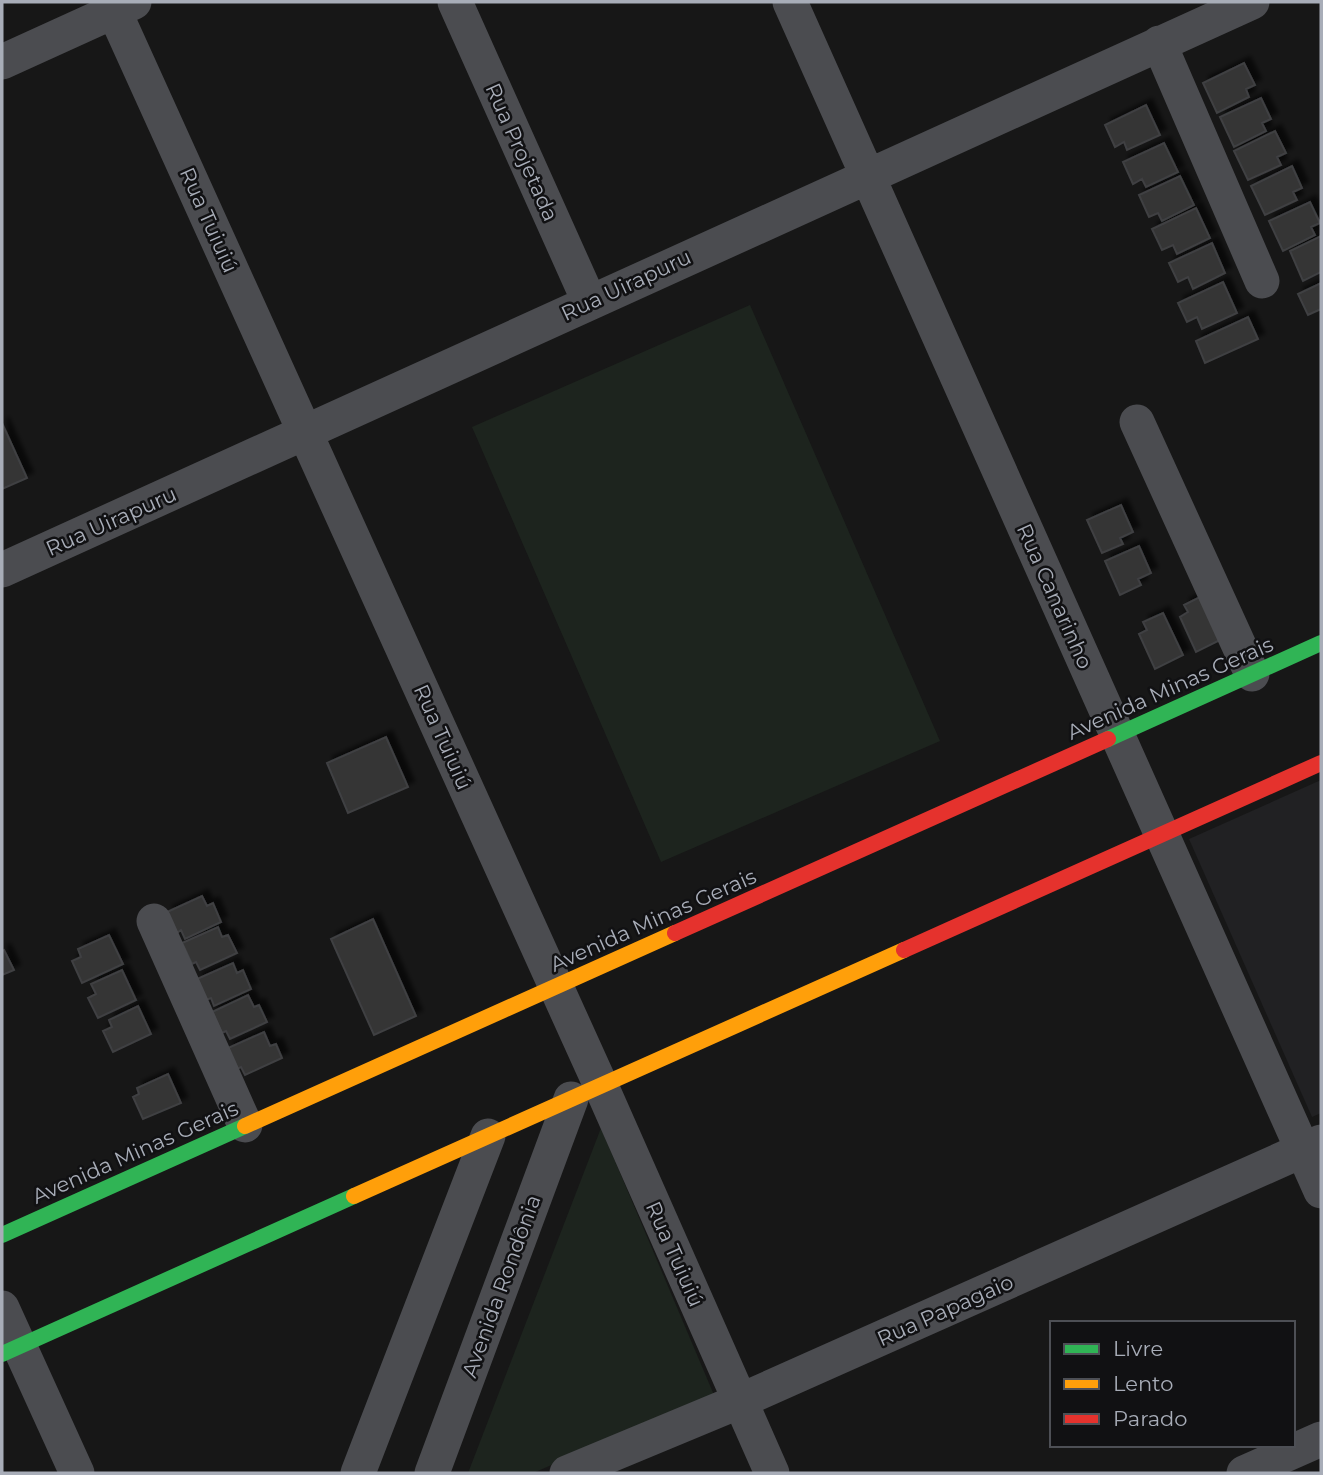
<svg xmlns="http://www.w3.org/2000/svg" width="1323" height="1475" viewBox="0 0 1323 1475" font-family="Montserrat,sans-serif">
	<defs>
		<filter id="shadow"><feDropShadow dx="6" dy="-6" stdDeviation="2" flood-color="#0009"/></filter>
	</defs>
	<rect width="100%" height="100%" fill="#171717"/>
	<!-- built -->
	<path fill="#212123" d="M1321,780V1113L1312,1117L1189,839Z"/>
	<!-- green -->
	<path fill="#1d241e" d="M750,305L940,741L661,862L472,427Z
		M601,1128L714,1395L533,1473H468Z"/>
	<!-- building -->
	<path fill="#353536" stroke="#3f4043" stroke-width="2" filter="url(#shadow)" d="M1244,63L1255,85L1246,89L1249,97L1217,113L1203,83Z
		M1261,98L1271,119L1262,123L1266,131L1234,147L1220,117Z
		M1146,105L1160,135L1127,150L1124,142L1115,147L1105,125Z
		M1275,131L1286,153L1277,157L1281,165L1248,180L1234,151Z
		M1164,143L1178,172L1146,187L1142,179L1133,184L1123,162Z
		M1292,166L1302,188L1293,192L1297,200L1265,215L1251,186Z
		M1180,176L1194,205L1162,221L1158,213L1149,217L1139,195Z
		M1310,202L1320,223L1311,227L1315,235L1283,251L1269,221Z
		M1196,208L1210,238L1177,254L1173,245L1162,250L1152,229Z
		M1321,236V272L1303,281L1290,251Z
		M1212,243L1225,273L1193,289L1188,277L1178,282L1169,263Z
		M1223,282L1237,313L1202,329L1197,317L1187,322L1178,303Z
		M1321,283V309L1308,315L1298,294Z
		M1248,317L1258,339L1205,363L1196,341Z
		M2,423L27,478L2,489Z
		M1121,505L1133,532L1120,538L1123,544L1102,553L1087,520Z
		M1139,546L1151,573L1138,579L1141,585L1120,595L1105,561Z
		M1204,595L1224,638L1196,652L1180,617L1188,612L1184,605Z
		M1163,613L1183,655L1155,669L1139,634L1147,630L1143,622Z
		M386,737L408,787L348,813L327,763Z
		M202,896L207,906L213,903L221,922L185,939L181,930L177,933L167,912Z
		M373,919L416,1016L374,1035L331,939Z
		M218,927L222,937L228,935L237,953L200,970L196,962L192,964L182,943Z
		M109,935L123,964L82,983L72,961L81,957L78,949Z
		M4,950L14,970L2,975V951Z
		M233,963L237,973L243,970L251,989L214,1006L211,998L206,1000L197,979Z
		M122,970L136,1000L98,1018L88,998L96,994L91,984Z
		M248,995L254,1007L259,1005L267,1022L230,1039L226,1031L222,1033L212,1012Z
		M138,1006L151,1034L113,1052L103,1031L112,1027L109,1020Z
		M264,1032L270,1046L276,1044L282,1058L245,1075L241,1067L237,1069L228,1048Z
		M168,1074L181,1103L143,1119L133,1097L139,1094L137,1088Z"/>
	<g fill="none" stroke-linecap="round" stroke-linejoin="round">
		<!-- street -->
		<path stroke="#4b4c50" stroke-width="35" d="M110,2L601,1086L772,1473
			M455,2L589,301
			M790,2L1321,1191
			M1159,43L1262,281
			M2,62L134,2
			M1137,422L1252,674
			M2,570L1252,2
			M154,921L245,1125
			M2,1308L77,1473
			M358,1473L488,1136
			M432,1473L571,1099
			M567,1473L740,1401L1321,1142
			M1244,1473L1321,1439"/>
		<!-- fast -->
		<path stroke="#30b455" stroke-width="16" d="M1108,739L1321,643
			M2,1235L245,1126
			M2,1354L354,1196"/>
		<!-- slow -->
		<path stroke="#ff9f0a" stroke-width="16" d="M245,1126L675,933
			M354,1196L904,950"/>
		<!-- jam -->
		<path stroke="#e5322d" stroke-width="16" d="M675,933L1108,739
			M904,950L1321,763"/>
	</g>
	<g text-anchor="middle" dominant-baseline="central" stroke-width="5" stroke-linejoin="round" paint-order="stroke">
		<!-- street labels -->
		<g font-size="21" fill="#a8adb8" stroke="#111113">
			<text transform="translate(522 152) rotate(66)">Rua Projetada</text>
			<text transform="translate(209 220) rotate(66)">Rua Tuiuiú</text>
			<text transform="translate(626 285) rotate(-25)">Rua Uirapuru</text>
			<text transform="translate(111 521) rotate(-24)">Rua Uirapuru</text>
			<text transform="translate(1055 596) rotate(66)">Rua Canarinho</text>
			<text transform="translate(1170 688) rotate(-24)">Avenida Minas Gerais</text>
			<text transform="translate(443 737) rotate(66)">Rua Tuiuiú</text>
			<text transform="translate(653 920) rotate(-24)">Avenida Minas Gerais</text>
			<text transform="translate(135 1152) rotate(-24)">Avenida Minas Gerais</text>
			<text transform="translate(675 1254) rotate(66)">Rua Tuiuiú</text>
			<text transform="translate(501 1286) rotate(-70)">Avenida Rondônia</text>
			<text transform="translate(945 1310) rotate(-24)">Rua Papagaio</text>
		</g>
	</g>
	<!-- border -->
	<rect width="1323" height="1475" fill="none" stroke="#a8adb8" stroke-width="7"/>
	<!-- legend -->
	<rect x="1050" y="1321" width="245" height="126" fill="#111113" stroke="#4d4f55" stroke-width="2"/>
	<rect x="1064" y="1344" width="35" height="10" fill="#30b455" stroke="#4d4f55" stroke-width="2"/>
	<text x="1113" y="1356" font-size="21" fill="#a8adb8">Livre</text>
	<rect x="1064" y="1379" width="35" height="10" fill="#ff9f0a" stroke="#4d4f55" stroke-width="2"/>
	<text x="1113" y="1391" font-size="21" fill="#a8adb8">Lento</text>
	<rect x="1064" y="1414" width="35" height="10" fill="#e5322d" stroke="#4d4f55" stroke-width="2"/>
	<text x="1113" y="1426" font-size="21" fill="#a8adb8">Parado</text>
</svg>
